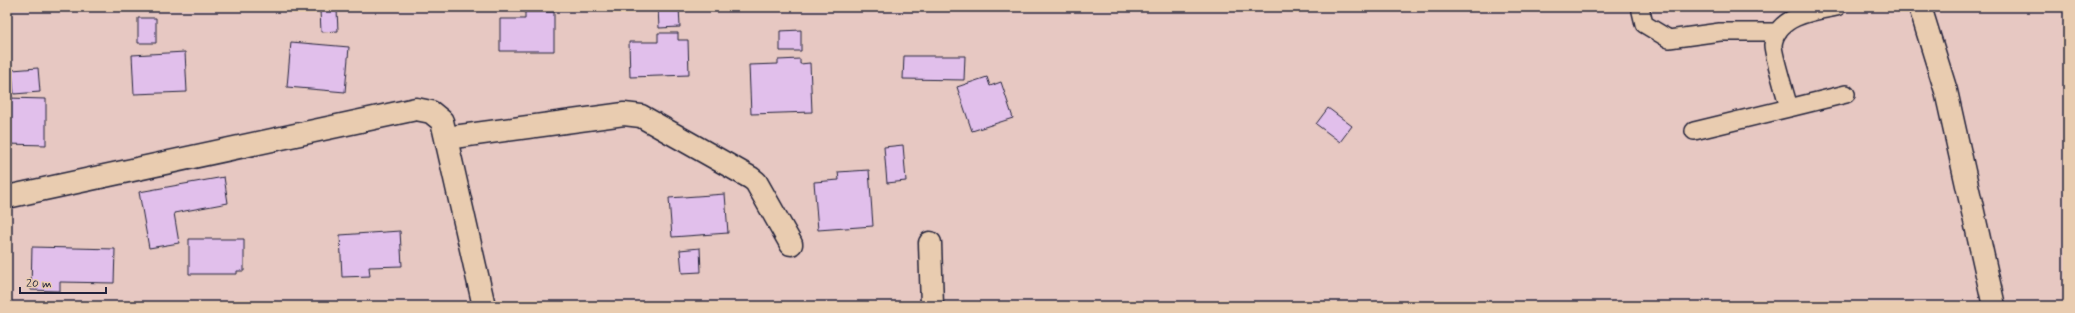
<svg xmlns="http://www.w3.org/2000/svg" width="2075" height="313" viewBox="0 0 2075 313" font-family="Mynerve,sans-serif">
	<rect width="100%" height="100%" fill="#e7c8c2"/>
	<filter id="ink" filterUnits="userSpaceOnUse"><feTurbulence type="fractalNoise" baseFrequency=".025" numOctaves="2"/><feDisplacementMap in="SourceGraphic" scale="8" xChannelSelector="R" yChannelSelector="G"/><feConvolveMatrix kernelMatrix="1 2 1 2 8 2 1 2 1" color-interpolation-filters="sRGB"/></filter>
	<g filter="url(#ink)">
		<!-- building -->
		<path fill="#e1bfeb" stroke="#22223b" d="M498,7H526L498,9Z
			M658,7H679L680,27L659,28Z
			M320,10H337L338,31L321,32Z
			M525,12H554V51H500V19H525Z
			M138,18H156V43H138Z
			M801,30V51H780V31Z
			M658,33H678V40H688L689,75L630,77L629,42H658Z
			M291,42L349,47L345,92L287,87Z
			M185,52L187,92L134,94L132,55Z
			M904,56H965L964,80L903,79Z
			M800,59V64L810,63L812,112L751,114L749,65L778,64V60Z
			M38,68L40,92L14,94L12,70Z
			M987,77L990,86L1001,82L1013,118L972,131L957,87Z
			M7,98L46,99V145L7,144Z
			M1328,108L1352,126L1340,142L1316,124Z
			M903,145L906,181L887,183L884,147Z
			M869,170L873,226L818,230L814,182L839,180L838,172Z
			M224,177L228,203L174,213L179,243L149,248L139,192Z
			M725,194L728,233L672,237L669,198Z
			M400,231L402,266L369,267L370,276L342,277L340,235Z
			M189,239H244V271H237V274H189Z
			M32,247L115,249L114,283L60,282V291L31,290Z
			M700,248L701,272L682,273L680,250Z"/>
		<g fill="none" stroke-linecap="round" stroke-linejoin="round">
			<defs>
				<path id="service" d="M1640,7L1644,24L1669,39L1720,32H1778
					M1837,7C1814,11 1776,16 1773,45C1773,55 1786,96 1789,108L1846,94
					M1694,131L1789,108"/>
				<path id="minor" d="M1920,7L1946,91L1994,306
					M446,138L624,114L641,116L751,178L756,182L791,244
					M7,197L416,109L431,112L442,121L484,306
					M930,243L932,306"/>
			</defs>
			<!-- service casing -->
			<use href="#service" stroke="#22223b" stroke-width="20"/>
			<!-- minor casing -->
			<use href="#minor" stroke="#22223b" stroke-width="25"/>
			<!-- service -->
			<use href="#service" stroke="#e9ccb0" stroke-width="17"/>
			<!-- minor -->
			<use href="#minor" stroke="#e9ccb0" stroke-width="22"/>
		</g>
	</g>
	<!-- margin -->
	<rect width="2075" height="313" fill="none" stroke="#e9ccb0" stroke-width="24"/>
	<rect x="12" y="12" width="2051" height="289" fill="none" stroke="#22223b" stroke-width="1.5" filter="url(#ink)"/>
	<!-- scale -->
	<path d="M20 287v6h86v-6" fill="none" stroke="#22223b" stroke-width="2"/>
	<text x="26" y="287" font-size="12" fill="#22223b" stroke="#e9ccb0" stroke-width="3" paint-order="stroke">20 m</text>
</svg>
